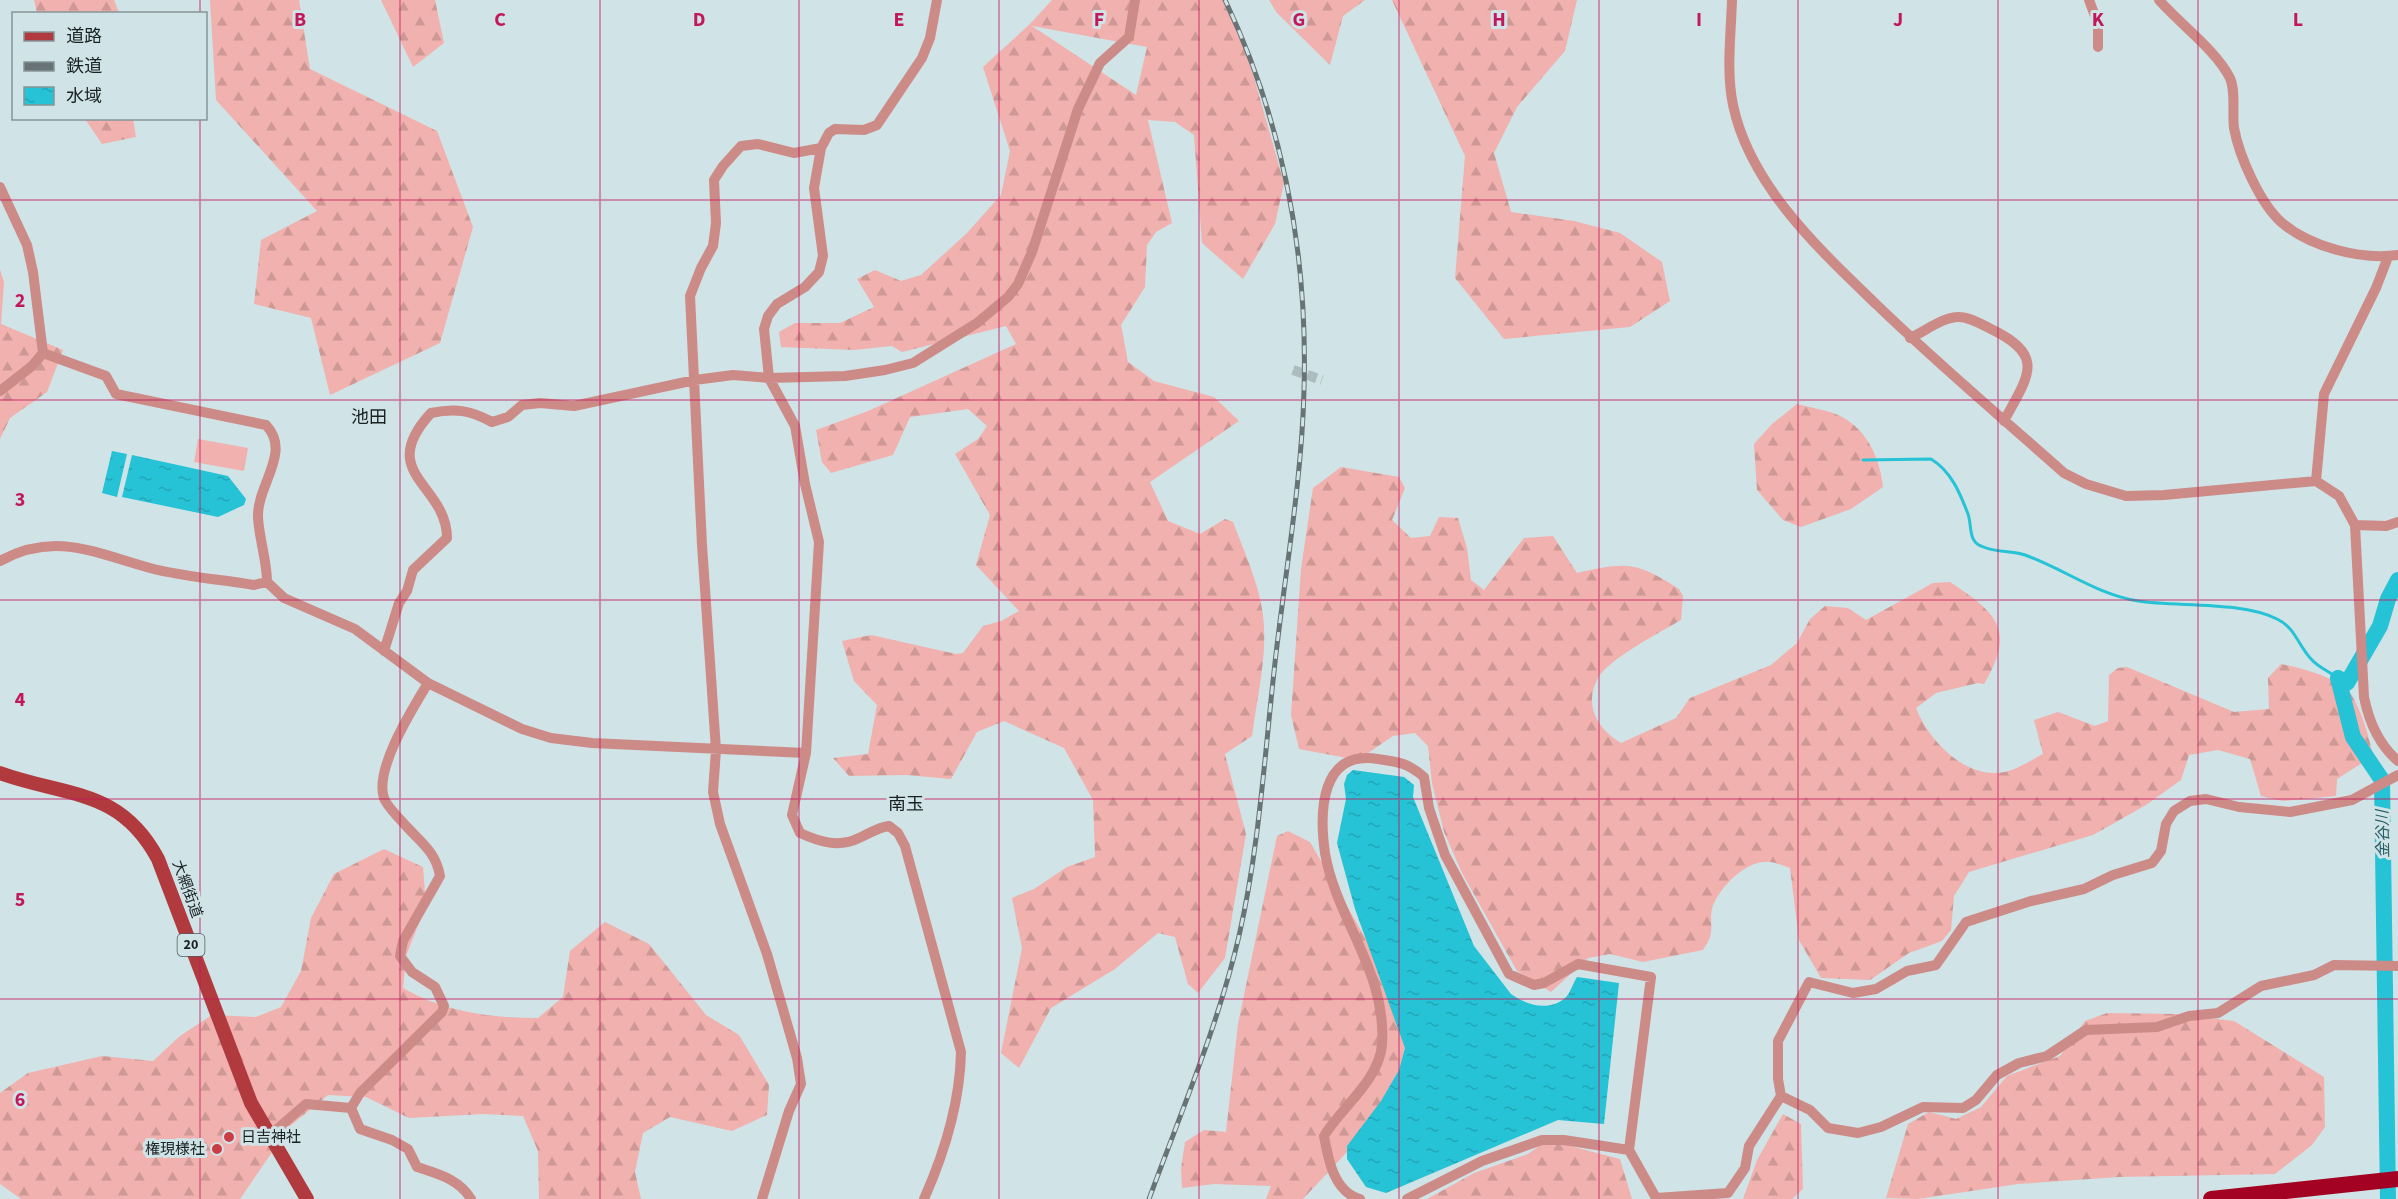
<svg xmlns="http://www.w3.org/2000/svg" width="2398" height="1199" viewBox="0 0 2398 1199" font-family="'Source Sans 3','Noto Sans JP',sans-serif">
	<defs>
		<pattern id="forest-firs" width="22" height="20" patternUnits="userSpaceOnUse" patternTransform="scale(1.5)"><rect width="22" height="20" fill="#f1b1ae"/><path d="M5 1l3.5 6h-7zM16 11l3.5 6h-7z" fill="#ce9895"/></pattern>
		<pattern id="water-ripples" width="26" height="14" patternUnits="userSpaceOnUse" patternTransform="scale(1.5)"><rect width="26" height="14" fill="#26c2d5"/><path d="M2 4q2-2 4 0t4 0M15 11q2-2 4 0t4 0" fill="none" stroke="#22a6b7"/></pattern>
	</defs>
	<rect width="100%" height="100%" fill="#d0e3e6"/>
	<!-- forest -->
	<path fill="url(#forest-firs)" fill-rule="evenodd" d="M34,0H114L119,13H37Z
		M210,0H299L310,69L437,131L473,227L440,343L330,395L311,318L254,304L261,240L317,211L216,100Z
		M381,0H435L444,43L413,67Z
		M1052,0H1224L1247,53L1284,183L1275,224L1243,279L1202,243L1194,135L1175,122L1148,120L1172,223L1156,232L1147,245L1145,287L1121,325L1128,362L1154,381L1214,397L1239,421L1150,482L1168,521L1200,534L1225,519L1233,522C1244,551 1259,584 1263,615C1268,654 1257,697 1252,736L1225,754L1246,834L1225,958L1198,993L1188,984L1175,937L1158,933L1115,969L1051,1008L1019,1068L1001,1053L1022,948L1012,898L1034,889L1067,867L1095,857L1093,800L1064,748L1004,721L977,732L951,779L906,775L849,776L833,758L868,754L877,705L854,681L842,641L871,635L956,654L963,653L983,626L1001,621L1019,611L976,565L990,515L955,454L978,439L987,426L968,409L910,417L893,455L831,473L822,462L816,430L868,411L1016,344L1006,326L902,352L892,346L854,350L781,347L779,332L795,323H840L874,307L857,279L875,270L901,281L921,275L967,233L1001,195L1010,151L983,67L1030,24ZM1032,26L1147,47L1136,95Z
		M1269,0H1365L1343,16L1330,65L1277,13Z
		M1392,0H1577L1565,51L1517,107L1494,153L1511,212L1574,221L1620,233L1662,262L1670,301L1630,327L1504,339L1455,278L1465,156Z
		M85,119H133L136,137L102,144Z
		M0,269L4,283L1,324L63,350L47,392L10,418L0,439Z
		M1797,404C1811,408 1829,410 1842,417C1868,431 1880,459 1883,487L1851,509L1801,527L1783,520L1757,490L1754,444L1772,424Z
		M1341,467L1399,477L1405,488L1392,520L1411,538L1430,536L1439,517L1458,518L1467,548L1471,580L1484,590L1524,538L1553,536L1577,573C1627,562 1635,561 1679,589L1683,596L1681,620C1662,631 1607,660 1598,678C1583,705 1598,730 1621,743L1676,718L1690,698L1771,665L1797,643L1810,619L1825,606L1848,608L1866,620L1933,583L1950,582C1997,613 2016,630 1984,684L1978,683L1936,693L1916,708C1928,740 1966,780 2004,772C2017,770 2031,760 2043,754L2034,720L2058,712L2095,726L2108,721L2109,675L2118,668L2127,667L2234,712L2269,709L2268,678L2281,664C2301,668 2337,677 2350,693C2360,706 2370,739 2373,756L2337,779L2336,796L2283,801L2261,796L2250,759L2218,750L2189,755L2181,780L2146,805L2093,835L1969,872L1954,896L1951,930L1942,941L1909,953L1870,980L1821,978L1799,940L1790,868C1784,866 1777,863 1771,862C1747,859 1722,885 1713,905C1707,923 1718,929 1703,950L1643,962L1610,954L1588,958L1551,992L1517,971L1462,873L1444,832L1432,783L1428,746L1415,733L1393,736L1358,760L1299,749L1291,715L1301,569L1313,488Z
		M1288,831L1310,842L1390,981L1405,1048L1399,1070L1361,1137L1303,1199H1266L1271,1186L1214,1184L1182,1188L1181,1168L1185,1142L1204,1130L1226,1132L1238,1024L1277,836Z
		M384,849L423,867L426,905L406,956L403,988C445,1012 490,1018 538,1018L563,997L570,951L605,922L649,944L706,1015L739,1035L769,1085L767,1115L732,1131L670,1117L643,1133L635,1172L641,1199H539L538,1151L523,1116L483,1114L409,1118L366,1097L328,1095L290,1126L240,1199H21L0,1184V1093L28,1073L102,1056L153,1061L180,1036L212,1015L256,1017L281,1007L301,971L311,918L334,874Z
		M2107,1013L2176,1014L2234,1021L2324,1077L2325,1127L2312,1145L2275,1174L2119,1177L2018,1184L1918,1199L1886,1198L1908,1124L1929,1112L1956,1119L1981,1107L2007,1076L2060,1056L2085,1021Z
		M1783,1114L1801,1124L1803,1189L1792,1199H1743L1757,1160Z
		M1552,1137L1574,1147L1620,1159L1632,1199H1427L1474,1173L1528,1154Z"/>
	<!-- garden -->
	<path fill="#f1b1ae" d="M198,439L248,448L244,471L194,462Z"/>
	<!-- water -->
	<path fill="url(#water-ripples)" d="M112,451L127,454L117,497L102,493Z
		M132,455L228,476L246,499L244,505L218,517L122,497Z
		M1353,770L1404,777L1414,785L1413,797L1474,946L1511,994C1526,1005 1549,1012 1565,998C1570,994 1573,983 1577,977L1619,983L1604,1124L1558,1120L1386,1193L1366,1187L1347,1159V1146L1381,1101L1399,1070L1405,1048L1355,909L1337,843L1346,799L1344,784L1347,775Z"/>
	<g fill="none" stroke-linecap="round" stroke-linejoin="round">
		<!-- stream -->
		<path stroke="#26c2d5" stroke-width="3" d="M1863,460L1931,459C1951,471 1960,493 1968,514C1972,525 1968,541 1981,546C1995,553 2011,550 2025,555C2064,569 2096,594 2138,601C2177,607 2242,601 2277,619C2296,628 2298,646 2312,660C2318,667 2330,672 2338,678"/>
		<!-- river -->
		<path stroke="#26c2d5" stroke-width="16" d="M2338,678L2353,737L2382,780L2388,1199
			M2338,678L2347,683L2380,626L2388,599L2398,580"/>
		<!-- minor-tunnel -->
		<path stroke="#acbcbf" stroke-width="10" stroke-dasharray="10 5" stroke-linecap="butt" d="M1293,370L1322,380"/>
		<!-- minor -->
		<path stroke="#cd8b88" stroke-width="10" d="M1732,0C1731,34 1726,71 1733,105C1750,186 1820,250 1877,305C1937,363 2001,417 2064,473L2086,484L2126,496L2164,495L2316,481L2339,496L2355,525L2364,697C2369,722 2378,744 2398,761
			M2089,0L2098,24V47
			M2159,0C2180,24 2216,50 2230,78C2236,92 2232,113 2234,128C2239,156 2260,203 2281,222C2310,247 2360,260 2398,255
			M0,187L27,245L33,272L43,353L32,366L0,391
			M1910,338C1924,332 1941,318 1957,317C1968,316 1981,324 1991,329C2047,356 2028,376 2004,421
			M43,353L106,376L116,394L266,425C292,452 257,485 258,517C259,539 267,560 267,582L284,598L355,629L428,683L522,729L551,738L592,743L806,753
			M2316,481L2324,394L2376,288L2388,257
			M2355,525L2386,526L2398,522
			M0,561C55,531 95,553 150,568C183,577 220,579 254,585L267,582
			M384,651L399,603L407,591L413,570L447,538C447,484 375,474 431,413C455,408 470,410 492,422L508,417L522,405L540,403L574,406L695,380L733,375L769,378L845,376L885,370L913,363L977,323L1008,297L1018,284L1032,252L1078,109L1100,63L1129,37L1135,0
			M1781,1096L1810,1110L1828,1128L1858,1133L1881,1127L1923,1107L1963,1108L1976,1100L1997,1075L2019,1063L2047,1056L2086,1030L2157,1027L2189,1016L2218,1013L2261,986L2314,975L2334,965L2398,966
			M351,1108L360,1093L442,1012L444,1006L435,987L412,972L400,956L403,941L440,876C436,853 423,844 407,827C401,820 387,807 384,798C374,769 413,708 428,683
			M351,1108L360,1129L392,1140L408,1149L417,1167C438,1174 459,1179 471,1199
			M268,1137L306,1104L351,1108
			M762,1199L789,1111L801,1084L797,1058L767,954L720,824L713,792L716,750L702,545L690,296L701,268L713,246L716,223L714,180L723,166L741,146L758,144L794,153L821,148
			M924,1199C944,1154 960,1102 961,1052L905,846L898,833L889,826C876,828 871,833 859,838C839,848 820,842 800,833L792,815L806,753L819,542L805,484L795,426L769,378L764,329L768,316L777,304L805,287L819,272L823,256L814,188L821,148L829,133L835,129L864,130L877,125L922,58L930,38L937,0
			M1360,1199C1334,1192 1328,1159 1324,1136C1341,1108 1379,1080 1382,1045C1387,971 1336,919 1325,853C1319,811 1321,749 1378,759C1399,762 1408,763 1424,777L1429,808L1445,855L1509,974L1534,985L1544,983L1578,964L1651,977L1629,1150L1656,1198L1728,1193L1745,1168L1749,1146L1781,1096L1778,1079V1041L1809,982L1853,993L1876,989L1907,971L1936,965L1966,922L2031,901L2084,889L2113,875L2152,863L2161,851L2166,824L2174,811L2190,801L2206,799L2239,807L2290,812L2352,800L2398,775
			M1407,1199L1482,1161L1542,1140H1564L1629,1150"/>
		<!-- major -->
		<path stroke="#b13a3e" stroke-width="14" d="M0,773C67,797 120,788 158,859L251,1103L307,1199"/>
		<!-- highway -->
		<path stroke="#a40222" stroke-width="16" d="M2211,1199L2398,1179"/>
		<defs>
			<path id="rail" d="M1149,1199C1181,1112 1218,1026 1239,936C1260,844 1265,748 1276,654C1286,568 1302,476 1304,390C1308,255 1283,122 1225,0"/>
		</defs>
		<!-- rail casing -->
		<use href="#rail" stroke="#677375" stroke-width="5"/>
		<!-- rail -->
		<use href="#rail" stroke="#d0e3e6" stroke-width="3" stroke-dasharray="9" stroke-linecap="butt"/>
	</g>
	<!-- grid -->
	<path fill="none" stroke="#c2185b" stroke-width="1.5" stroke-opacity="0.55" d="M200,0V14M400,0V1199M600,0V1199M799,0V1199M999,0V1199M1199,0V1199M1399,0V1199M1599,0V1199M1798,0V1199M1998,0V1199M2198,0V1199M200,118V1199M0,200H2398M0,400H2398M0,600H2398M0,799H2398M0,999H2398"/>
	<!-- markers -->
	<g fill="#cb3c44" stroke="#d0e3e6" stroke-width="2">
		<circle cx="229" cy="1137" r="6"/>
		<circle cx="217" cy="1149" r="6"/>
	</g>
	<g text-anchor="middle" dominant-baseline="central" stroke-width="6" stroke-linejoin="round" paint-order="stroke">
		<!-- shield labels -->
		<rect fill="#d0e3e6" stroke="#515b5d" stroke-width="1.5" x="177.5" y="934" width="27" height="22" rx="4.5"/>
		<g font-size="14" font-weight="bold" fill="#1a2122">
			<text x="191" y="945">20</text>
		</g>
		<!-- street labels -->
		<g font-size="15" fill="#1a2122" stroke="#d0e3e6">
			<text transform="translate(187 889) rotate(70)">大網街道</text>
		</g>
		<!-- poi labels -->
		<g font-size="15" fill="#1a2122" stroke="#d0e3e6" text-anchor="start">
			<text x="241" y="1137">日吉神社</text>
			<text x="205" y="1149" text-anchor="end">権現様社</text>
		</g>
		<!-- water labels -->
		<g font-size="16" font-style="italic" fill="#235d65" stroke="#d0e3e6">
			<text transform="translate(2383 834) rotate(-91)">金谷川</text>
		</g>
		<!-- quarter labels -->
		<g font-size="18" fill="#1a2122" stroke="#d0e3e6">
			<text x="369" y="417">池田</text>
			<text x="906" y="804">南玉</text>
		</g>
	</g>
	<g font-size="20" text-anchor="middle" font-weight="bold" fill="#c2185b" stroke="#d0e3e6" stroke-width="6" stroke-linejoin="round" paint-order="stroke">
		<text x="300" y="26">B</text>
		<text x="500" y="26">C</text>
		<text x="699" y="26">D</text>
		<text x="899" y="26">E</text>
		<text x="1099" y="26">F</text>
		<text x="1299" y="26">G</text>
		<text x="1499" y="26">H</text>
		<text x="1699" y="26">I</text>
		<text x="1898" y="26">J</text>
		<text x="2098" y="26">K</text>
		<text x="2298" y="26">L</text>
		<text x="20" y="307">2</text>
		<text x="20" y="506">3</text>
		<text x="20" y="706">4</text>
		<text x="20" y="906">5</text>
		<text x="20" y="1106">6</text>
	</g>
	<!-- legend -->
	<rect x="12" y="12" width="195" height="108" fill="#d0e3e6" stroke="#879598" stroke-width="1.5"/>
	<rect x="24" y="32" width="30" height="9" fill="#b13a3e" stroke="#879598" stroke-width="1.5"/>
	<text x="66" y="42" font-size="18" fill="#1a2122">道路</text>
	<rect x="24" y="62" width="30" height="9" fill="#677375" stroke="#879598" stroke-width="1.5"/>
	<text x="66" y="72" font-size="18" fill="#1a2122">鉄道</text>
	<rect x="24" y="87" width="30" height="18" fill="url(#water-ripples)" stroke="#879598" stroke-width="1.5"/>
	<text x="66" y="102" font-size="18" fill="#1a2122">水域</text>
</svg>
